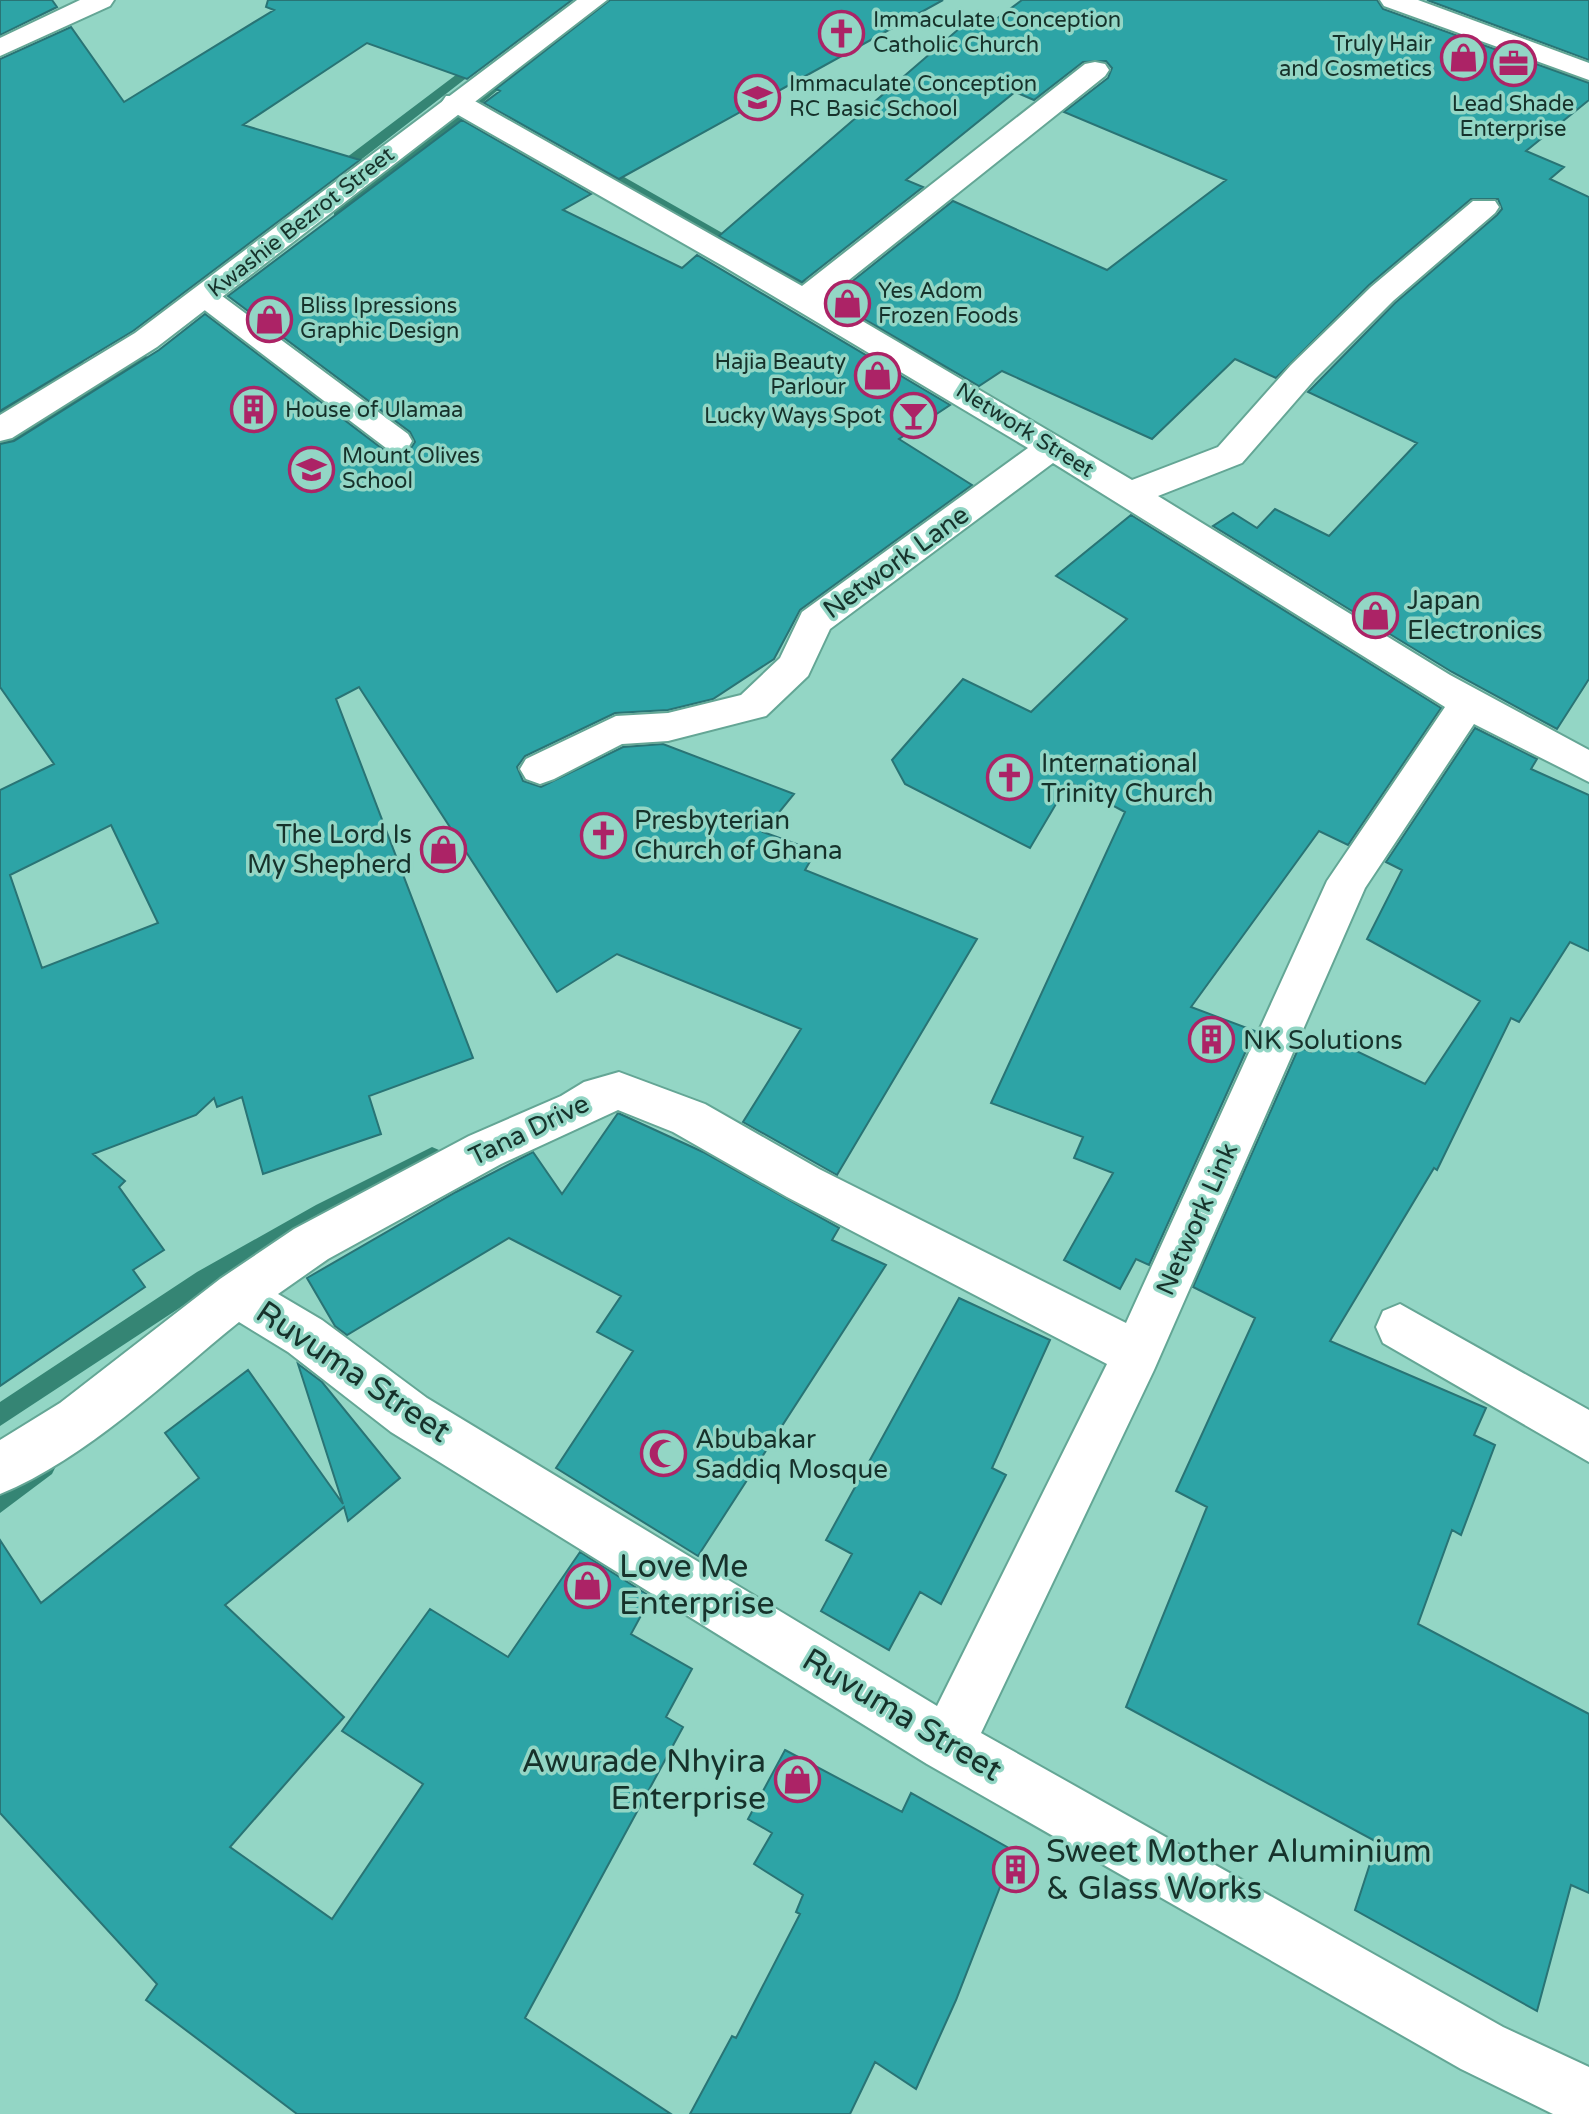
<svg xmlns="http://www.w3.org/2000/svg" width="1589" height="2114" viewBox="0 0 1589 2114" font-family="'Varela Round',sans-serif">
	<rect width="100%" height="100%" fill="#93d6c5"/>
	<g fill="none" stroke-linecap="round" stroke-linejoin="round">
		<!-- stream -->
		<path fill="#358574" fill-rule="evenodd" d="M602,0H616L516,75L344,218H334V212L508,69Z
			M477,59L487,62L340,176H330V170Z
			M1551,62L1589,76V84L1547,69L1545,66Z
			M596,161L905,337L954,373L952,376H942L895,343L591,168L589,165Z
			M143,355L148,357V363L0,453V441Z
			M77,357L84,362L82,365L0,417V405Z
			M432,1147L439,1150L442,1156L439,1162L330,1219L213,1286L0,1426V1402L197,1272L316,1205Z
			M44,1455L52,1458L56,1466L52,1474L0,1513V1486Z"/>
	</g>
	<!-- building -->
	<path fill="#2da4a6" stroke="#297475" stroke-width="2" fill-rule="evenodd" d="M0,0H52L57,7L0,35Z
		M268,0H572L467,79L367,43L243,125L360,160L133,331L0,411V59L71,27L124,102L274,10L266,7Z
		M610,0H943L619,179L484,103L500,91L496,89Z
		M1022,0H1377L1383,9L1589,83V100L1526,151L1564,167L1550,179L1589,197V679L1557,729L1452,672L1213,526L1233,513L1257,528L1275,509L1329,536L1417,443L1308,392L1395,303L1497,215L1502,209L1498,199H1471L1369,285L1276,378L1235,359L1152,439L1002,371L979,386L830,299L953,201L1107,270L1226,180L1064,112L1108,78L1112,68L1106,61L1083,62L1034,100L1015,92L906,180L923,187L802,282L719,236L976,14L995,20Z
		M1427,0H1589V60Z
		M462,120L591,194L563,210L682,268L697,255L950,405L899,439L972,485L800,610L774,659L713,699L668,710L615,713L525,756L517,767L523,781L541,787L623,747L663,744L794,794L763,832L816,851L805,870L977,939L837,1175L743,1122L801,1029L617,954L557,992L359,687L336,699L473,1058L369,1096L381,1134L263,1174L242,1097L217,1107L214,1098L196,1115L93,1154L125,1181L119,1187L164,1250L133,1270L145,1287L0,1386V790L54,764L0,687V444L14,441L159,350L205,314L384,450L396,454L409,451L415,442L410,432L228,296ZM111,825L158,923L42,968L10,875Z
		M1131,515L1441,708L1348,845L1319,831L1191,1007L1255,1031L1149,1265L1136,1259L1120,1289L1064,1260L1113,1173L1074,1158L1083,1137L991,1103L1125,812L1069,782L1030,848L905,784L892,760L963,679L1031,712L1127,619L1056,576Z
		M1475,728L1537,759L1531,769L1589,795V951L1570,942L1519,1022L1511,1018L1437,1170L1434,1168L1330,1341L1486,1408L1474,1435L1495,1445L1461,1535L1452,1530L1418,1624L1589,1714V1893L1571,1885L1537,2011L1355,1910L1377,1842L1126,1707L1207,1507L1176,1491L1255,1318L1193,1287L1299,1047L1311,1052L1321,1034L1425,1084L1480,1001L1367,939L1402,870L1386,862Z
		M618,1113L703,1152L839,1228L832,1240L886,1265L698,1556L556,1468L633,1351L597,1332L621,1296L509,1238L347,1335L335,1326L307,1278L456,1192L533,1152L562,1194Z
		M959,1298L1050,1340L992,1468L1006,1475L941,1604L920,1592L889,1650L821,1611L852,1554L826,1540Z
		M298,1364L322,1382L400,1478L348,1521L344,1507L225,1605L344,1717L230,1847L332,1919L423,1784L342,1731L430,1609L508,1657L580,1552L651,1597L631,1634L692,1669L666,1717L683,1727L525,2018L671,2114H297L146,2000L157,1984L0,1813V1540L41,1603L199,1478L165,1433L248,1370L343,1504Z
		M785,1750L902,1812L911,1793L1014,1851L956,2000L916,2089L875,2062L850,2114H690L732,2036L736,2038L800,1914L796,1912L803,1895L754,1864L772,1833L748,1819Z"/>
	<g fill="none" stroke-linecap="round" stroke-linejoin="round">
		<defs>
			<path id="service" d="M204,287L214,290L408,434L412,441L408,448L397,451L386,448L194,302L190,296L194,290Z"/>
			<path id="minor" d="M80,0H114L110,6L0,56V38Z
				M1380,0H1418L1589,63V80L1384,6Z
				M1095,62L1105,64L1109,70L1105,76L825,299L1132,480L1218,447L1291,365L1371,287L1473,201H1495L1499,207L1495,213L1393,301L1315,379L1242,463L1158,496L1450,675L1589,750V782L1474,724L1365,888L1154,1370L981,1733L1503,2027L1589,2067V2114H1553L1461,2069L927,1764L391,1432L288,1352L239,1322C167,1380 86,1459 0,1494V1440L60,1403L220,1279L294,1229L469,1136L561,1096L584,1082L619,1072L705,1104L819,1169L1126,1323L1327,881L1445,707L1053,463L830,629L808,676L766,716L668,741L622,744L554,779L540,784L526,779L520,769L526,759L616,716L668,713L741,695L780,658L802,612L1028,448L723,266L446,108L442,102L446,96H466L802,286L1085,64ZM618,1110L673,1132L787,1197L1107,1364L937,1706L427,1398L322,1320L278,1294L328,1259L501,1164Z
				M1400,1304L1589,1410V1462L1383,1343L1376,1327L1383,1311Z"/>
			<path id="tertiary" d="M577,0H607L157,347L12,438L0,441V415L135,333Z"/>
		</defs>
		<!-- service casing -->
		<use href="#service" stroke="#64a695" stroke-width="4"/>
		<!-- minor casing -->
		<use href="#minor" stroke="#64a695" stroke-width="4"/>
		<!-- tertiary casing -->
		<use href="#tertiary" stroke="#64a695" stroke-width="4"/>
		<!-- service -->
		<use href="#service" fill="#fff" fill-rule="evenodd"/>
		<!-- minor -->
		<use href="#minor" fill="#fff" fill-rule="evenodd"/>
		<!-- tertiary -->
		<use href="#tertiary" fill="#fff" fill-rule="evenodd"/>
	</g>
	<!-- icons -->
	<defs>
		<symbol id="church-ring" viewBox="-11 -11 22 22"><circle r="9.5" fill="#93d6c5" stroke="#ac2366" stroke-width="1.5"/><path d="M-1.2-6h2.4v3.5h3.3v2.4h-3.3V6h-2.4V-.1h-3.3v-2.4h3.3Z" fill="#ac2366"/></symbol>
		<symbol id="shop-ring" viewBox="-11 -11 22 22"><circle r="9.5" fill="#93d6c5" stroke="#ac2366" stroke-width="1.5"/><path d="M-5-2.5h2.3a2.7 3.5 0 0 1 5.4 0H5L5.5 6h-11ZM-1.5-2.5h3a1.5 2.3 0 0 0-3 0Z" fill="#ac2366"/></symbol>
		<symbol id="office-ring" viewBox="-11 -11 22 22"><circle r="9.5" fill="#93d6c5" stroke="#ac2366" stroke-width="1.5"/><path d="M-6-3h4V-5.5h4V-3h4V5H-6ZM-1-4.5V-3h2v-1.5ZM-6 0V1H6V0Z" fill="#ac2366"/></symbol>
		<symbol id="school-ring" viewBox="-11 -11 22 22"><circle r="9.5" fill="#93d6c5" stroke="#ac2366" stroke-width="1.5"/><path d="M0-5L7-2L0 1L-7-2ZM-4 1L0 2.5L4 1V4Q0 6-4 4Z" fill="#ac2366"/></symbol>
		<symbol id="building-ring" viewBox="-11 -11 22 22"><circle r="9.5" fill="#93d6c5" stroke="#ac2366" stroke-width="1.5"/><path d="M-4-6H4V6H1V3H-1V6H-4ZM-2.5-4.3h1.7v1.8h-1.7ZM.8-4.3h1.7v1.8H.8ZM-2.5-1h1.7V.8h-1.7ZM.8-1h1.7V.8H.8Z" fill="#ac2366"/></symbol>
		<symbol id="bar-ring" viewBox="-11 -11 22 22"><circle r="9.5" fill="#93d6c5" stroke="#ac2366" stroke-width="1.5"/><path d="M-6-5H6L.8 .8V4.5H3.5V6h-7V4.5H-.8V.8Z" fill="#ac2366"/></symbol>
		<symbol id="mosque-ring" viewBox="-11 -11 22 22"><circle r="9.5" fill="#93d6c5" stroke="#ac2366" stroke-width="1.5"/><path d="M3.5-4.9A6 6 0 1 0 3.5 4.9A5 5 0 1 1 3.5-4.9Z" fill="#ac2366"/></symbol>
	</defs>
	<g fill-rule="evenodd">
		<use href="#church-ring" x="816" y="8" width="51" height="51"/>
		<use href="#shop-ring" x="1438" y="32" width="51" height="51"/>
		<use href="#office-ring" x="1488" y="38" width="51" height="51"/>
		<use href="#school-ring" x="732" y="72" width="51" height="51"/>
		<use href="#shop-ring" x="822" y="278" width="51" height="51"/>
		<use href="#shop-ring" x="244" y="294" width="51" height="51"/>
		<use href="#shop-ring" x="852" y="350" width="51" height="51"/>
		<use href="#building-ring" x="228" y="384" width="51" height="51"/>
		<use href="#bar-ring" x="888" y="390" width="51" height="51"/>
		<use href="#school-ring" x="286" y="444" width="51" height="51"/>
		<use href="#shop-ring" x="1350" y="590" width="51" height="51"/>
		<use href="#church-ring" x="984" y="752" width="51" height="51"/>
		<use href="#church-ring" x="578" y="810" width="51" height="51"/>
		<use href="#shop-ring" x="418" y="824" width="51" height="51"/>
		<use href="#building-ring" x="1186" y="1014" width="51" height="51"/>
		<use href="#mosque-ring" x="638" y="1428" width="51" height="51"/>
		<use href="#shop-ring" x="562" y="1560" width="51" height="51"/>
		<use href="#shop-ring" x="772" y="1754" width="51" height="51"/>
		<use href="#building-ring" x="990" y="1844" width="51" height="51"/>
	</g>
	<g text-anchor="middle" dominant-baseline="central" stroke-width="7" stroke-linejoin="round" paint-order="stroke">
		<!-- far-poi labels -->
		<g font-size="22" fill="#16322b" stroke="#93d6c5" text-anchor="start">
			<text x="873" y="20">Immaculate Conception<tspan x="873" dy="25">Catholic Church</tspan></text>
			<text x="1432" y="44" text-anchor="end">Truly Hair<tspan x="1432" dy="25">and Cosmetics</tspan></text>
			<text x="789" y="84">Immaculate Conception<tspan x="789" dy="25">RC Basic School</tspan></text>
			<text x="1513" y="104" text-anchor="middle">Lead Shade<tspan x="1513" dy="25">Enterprise</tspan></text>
			<text x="878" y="291">Yes Adom<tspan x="878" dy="25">Frozen Foods</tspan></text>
			<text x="300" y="306">Bliss Ipressions<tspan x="300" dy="25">Graphic Design</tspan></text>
			<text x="846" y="362" text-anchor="end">Hajia Beauty<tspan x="846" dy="25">Parlour</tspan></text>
			<text x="285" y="410">House of Ulamaa</text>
			<text x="882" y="416" text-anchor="end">Lucky Ways Spot</text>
			<text x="342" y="456">Mount Olives<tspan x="342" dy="25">School</tspan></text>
		</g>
		<!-- far-street labels -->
		<g font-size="22" fill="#16322b" stroke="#93d6c5">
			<text transform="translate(301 222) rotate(-38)">Kwashie Bezrot Street</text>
			<text transform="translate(1025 430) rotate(32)">Network Street</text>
		</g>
		<!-- street labels -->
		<g font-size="26" fill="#16322b" stroke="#93d6c5">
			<text transform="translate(896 562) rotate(-36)">Network Lane</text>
			<text transform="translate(529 1130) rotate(-26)">Tana Drive</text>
			<text transform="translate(1197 1219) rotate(-66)">Network Link</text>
		</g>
		<!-- poi labels -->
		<g font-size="26" fill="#16322b" stroke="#93d6c5" text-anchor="start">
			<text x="1407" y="600">Japan<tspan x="1407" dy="30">Electronics</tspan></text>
			<text x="1041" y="763">International<tspan x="1041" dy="30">Trinity Church</tspan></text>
			<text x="634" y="820">Presbyterian<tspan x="634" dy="30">Church of Ghana</tspan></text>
			<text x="412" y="834" text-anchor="end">The Lord Is<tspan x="412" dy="30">My Shepherd</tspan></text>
			<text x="1243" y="1040">NK Solutions</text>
			<text x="695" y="1439">Abubakar<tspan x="695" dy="30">Saddiq Mosque</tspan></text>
		</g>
		<!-- near-street labels -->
		<g font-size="32" fill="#16322b" stroke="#93d6c5">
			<text transform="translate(353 1372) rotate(34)">Ruvuma Street</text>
			<text transform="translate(902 1715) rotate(31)">Ruvuma Street</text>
		</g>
		<!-- near-poi labels -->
		<g font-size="32" fill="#16322b" stroke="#93d6c5" text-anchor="start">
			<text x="619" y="1567">Love Me<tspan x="619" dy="37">Enterprise</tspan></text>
			<text x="766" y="1762" text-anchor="end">Awurade Nhyira<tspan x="766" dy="37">Enterprise</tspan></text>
			<text x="1046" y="1852">Sweet Mother Aluminium<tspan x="1046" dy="37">&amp; Glass Works</tspan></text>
		</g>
	</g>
</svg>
